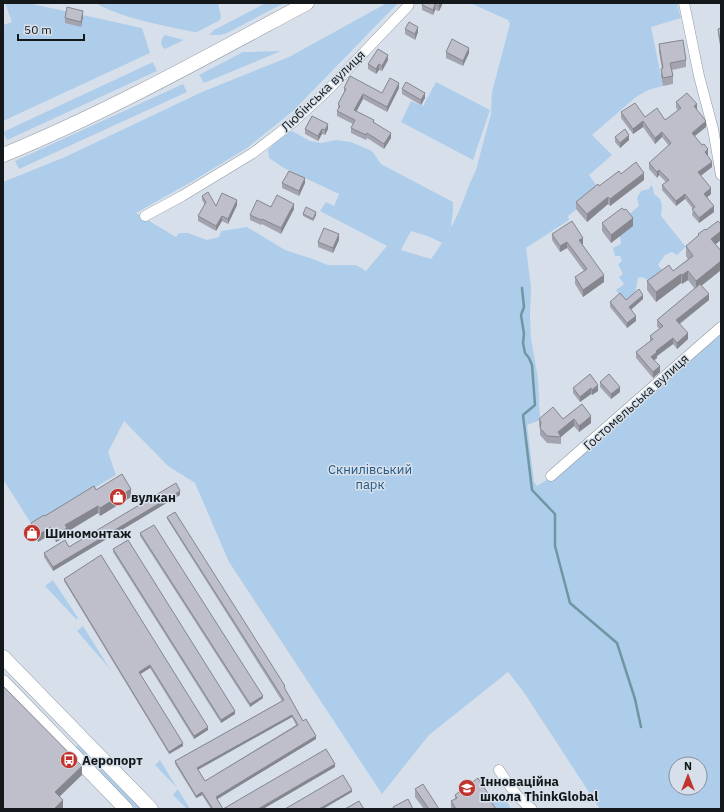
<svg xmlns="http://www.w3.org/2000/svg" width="724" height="812" viewBox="0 0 724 812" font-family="'IBM Plex Sans',sans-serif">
	<rect width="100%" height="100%" fill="#d7e0ea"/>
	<!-- green -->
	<path fill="#aecdeb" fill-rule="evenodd" d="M5,3H28L142,28L150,53L3,121V25L12,22Z
		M98,3H218L221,17L220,20L197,32H194C162,25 128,20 99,5Z
		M266,3H284L227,33L220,35H209L214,30Z
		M387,3H398L293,111L247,148L191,182L136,213L176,237L179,233H188L207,240L219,237L221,231L247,227L285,250L313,259L328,265H356L366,271L387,246L320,211L326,202L334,206L339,194L284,168L269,158L268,150L284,133L292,131L310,141L321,143L336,140L351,142L372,151L381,164L453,202V211L451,227L446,236C457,219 463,201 470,183C473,176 477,170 478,162L491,114L492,92L510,24L508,20L470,3H677L681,18L651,27L663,86L648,90L636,97L592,135L612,155L589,175L600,190L568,216L569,220L526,248L531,287L530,317L531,338L538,379L540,420L527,425L534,482L537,486L550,478L721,332V809H600L523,691L508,672L429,735L382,794L229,562L195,483L168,466L124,421L108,452L116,475L32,525L3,479V182L65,157L202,92L289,57ZM411,231L430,237L442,243L431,259L401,250ZM676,764H700V788H676Z
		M165,35L184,40L165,49C160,46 160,39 165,35Z
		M281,51L204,83L199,75L243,52Z
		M153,62L157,71L7,140L3,132Z
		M436,82L490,110L473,160L401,122L411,101L423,106Z
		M183,84L187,92L19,169L15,161Z
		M651,185L653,188L654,194L660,199L662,205L661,216L686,247L677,255L672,252L665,255L658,265L667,275L650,284C647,279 644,276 638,278L635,293L626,303L616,290L624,284L619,277L623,274L618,264L622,261L620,256H615L613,248L621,244L620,236L626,217L639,206L637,198L641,191L649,189Z
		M53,580L78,618L76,619L45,586Z
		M83,626L110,669L77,631Z
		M78,745L141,809H136L76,747Z
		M160,760L190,809H187L173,795L178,789L155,765Z
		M503,795L511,809H492L489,803Z"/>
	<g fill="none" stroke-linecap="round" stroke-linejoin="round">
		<!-- stream -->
		<path stroke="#6e96a3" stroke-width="2.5" d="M522,288L524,307L521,315L524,334L523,343L525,353L529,358L532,365L535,405L523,415L532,490L555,514V546L570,603L617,643L635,699L641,727"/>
		<defs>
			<path id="street" d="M684,3L699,76L713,129L721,175
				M145,216L182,196L253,153L292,123L329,89L408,6L409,3
				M551,476L721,327
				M499,770C508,784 518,799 532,809"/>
			<path id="secondary" d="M3,155C108,112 208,56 307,3
				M3,657L151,809
				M3,682L126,809"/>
		</defs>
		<!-- street casing -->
		<use href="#street" stroke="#919aa3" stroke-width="11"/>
		<!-- secondary casing -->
		<use href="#secondary" stroke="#919aa3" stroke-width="15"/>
		<!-- street -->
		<use href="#street" stroke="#fff" stroke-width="10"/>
		<!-- secondary -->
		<use href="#secondary" stroke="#fff" stroke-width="14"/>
	</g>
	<!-- wall -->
	<path fill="#a3a4af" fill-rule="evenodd" d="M442,3V5L439,11L435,10L433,15L422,10V5Z
		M83,16L81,27L65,23V18Z
		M721,28V51L718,34V29Z
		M405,29L418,32L415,40L405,34Z
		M659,44L686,60V67L672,70L673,76V84L663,86L661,76V69H662L659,52Z
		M446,52L469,53L463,66L446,58Z
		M388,60L382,71L379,70L376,74L368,69V64Z
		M344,88L382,93L399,88L387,112L363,99L356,112L374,122L391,138L384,149L367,138L366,140L351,133V128L353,124L337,116V111L338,110V104L344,92Z
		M402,89L425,98L421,105L402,94Z
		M676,102L697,109L696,110L706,127L695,136L708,155H707L712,167L700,176L711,194L707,197L714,212L699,223L692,215L693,209L685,199L676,206L662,190V185L666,182L659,175L657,178L649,169V163L669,146L662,137L655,144L643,127L633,134L621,118V112L665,120L678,110L676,108Z
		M312,116L328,129L325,135L322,134L318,141L305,134V129Z
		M615,137L629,140L620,148L615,142Z
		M621,174L644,180L610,206L608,204L587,222L576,209V202L599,186Z
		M282,183H305L299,196L282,188Z
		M202,196L216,206L237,205L228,224L222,221L216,231L198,221V216L205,205L202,200Z
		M271,207L294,209L281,234L262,224L261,225L250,220V215Z
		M303,214L316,215L313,221L303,216Z
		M602,223L633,226L611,243L602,231Z
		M721,224V240L715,244L721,251V270L701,286L709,300L680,324L688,339L677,349L673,344L657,356V358L654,360L660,372L653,378L636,358V352L650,341V336L659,329L657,326V320L695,289L688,280L682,284L681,283L656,302L647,290V281L673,271L688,259L686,256V246L698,236V234Z
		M552,234L583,244H582L604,282L583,297L575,284V277L584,271L567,248L560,252L552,240Z
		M339,240L333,253L318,247V242Z
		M643,299L631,310L636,321L627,328L610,307V302L626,300Z
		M590,374L598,391L592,395L591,394L580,402L573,393V388Z
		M600,382L620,392L611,399L600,387Z
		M582,404L591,423L579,432L574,426L561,436V444L547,443L540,435V427L539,426V419H563Z
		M96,490L131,497L100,516L98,513L67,532V536L56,542L51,534L38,542L31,530V523Z
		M180,495L53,571L44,557V553L69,547Z
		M167,517L285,689L303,721L316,739L217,799L223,809L335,767L263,809H211L202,795L196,798L175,764V761L282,701L167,519ZM292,717L296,725L205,781L198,770Z
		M140,533L263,698L250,707L140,536Z
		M113,549L235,714L221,723L113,552Z
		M101,555L208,730L194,739L150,668L140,674L183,746L169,754L64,581V579Z
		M415,789L439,809H424L415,797Z
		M455,795L489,798L496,809H451V801L455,799Z"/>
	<!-- shaded-wall -->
	<path fill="#85868e" d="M440,3H442V5L439,11V6Z
		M435,4V10L433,15V10Z
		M83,11V16L81,27V22Z
		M418,27V32L415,40V34Z
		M469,48V53L463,66V61Z
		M388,55V60L382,71V66Z
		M379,64V70L376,74V69Z
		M399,83V88L387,112V107Z
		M425,93V98L421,105V100Z
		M363,94V99L354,116V110Z
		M697,104V109L694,112V106Z
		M643,121V127L633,134V129Z
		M706,121V127L692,138V133Z
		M328,124V129L325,135V130Z
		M322,129V134L318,141V136Z
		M662,132V137L655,144V138Z
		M391,133V138L384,149V144Z
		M629,135V140L620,148V143Z
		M708,149V155L705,157V152Z
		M712,162V167L698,178V172Z
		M659,170V175L657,178V172Z
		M644,173V180L610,206V199Z
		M305,178V183L299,196V191Z
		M711,188V194L704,200V194Z
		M685,194V199L676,206V201Z
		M608,197V204L587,222V214Z
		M237,200V205L228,224V219Z
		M294,204V209L281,234V228Z
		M714,206V212L699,223V218Z
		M316,212V215L313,221V219Z
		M222,216V221L216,231V226Z
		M633,218V226L611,243V235Z
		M721,231V240L711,248V239Z
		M339,234V240L333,253V248Z
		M583,238V244L579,247V240Z
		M567,242V248L560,252V246Z
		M721,261V270L696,290V281Z
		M688,271V280L682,284V275Z
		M681,274V283L656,302V292Z
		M604,275V282L583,297V290Z
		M709,294V300L676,326V320Z
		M643,295V299L629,311V307Z
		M636,316V321L627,328V323Z
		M688,333V339L677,349V343Z
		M673,338V344L657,356V358L651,363V357L656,351Z
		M660,366V372L653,378V372Z
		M598,385V391L592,395V390Z
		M620,387V392L611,399V394Z
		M591,388V394L580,402V397Z
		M591,416V423L579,432V426Z
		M574,419V426L561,437L558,432Z
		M131,489V497L100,516V508Z
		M180,491V495L53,571V567Z
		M98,506V513L67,532V536L56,542V535L65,525Z
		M51,527V534L38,542V535Z
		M150,665V668L139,675V672Z
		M263,696V698L250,707V704Z
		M235,711V714L221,723V720Z
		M292,715V717L197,770V768Z
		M208,727V730L194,739V736Z
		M316,736V739L216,800V797Z
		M183,743V746L169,754V752Z
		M335,764V767L263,809H258Z
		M82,766V775L55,801V792Z
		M352,790V792L323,809H319Z
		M202,792V795L196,798V796Z
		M63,800V809H54Z"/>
	<!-- building -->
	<path fill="#bebfcb" stroke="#85868e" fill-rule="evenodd" d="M423,3H440L439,6L435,4L433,10L422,5Z
		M67,7L83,11L81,22L65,18Z
		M409,22L418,27L415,34L405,29Z
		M721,28V46L718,29Z
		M452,39L469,48L463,61L446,52Z
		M683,40L686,60L670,63L673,76L663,78L661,69L663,68L659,44Z
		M378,49L388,55L382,66L379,64L376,69L368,64Z
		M350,76L382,93L390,78L399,83L387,107L363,94L354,110L374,120L373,122L391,133L384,144L367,133L366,135L351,128L355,120L337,111L340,106L338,104L346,89L344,88Z
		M406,82L425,93L421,100L402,89Z
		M687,93L697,104L694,106L706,121L692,133L702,145L704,144L708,149L705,152L712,162L698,172L711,188L704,194L714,206L699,218L692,209L695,207L685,194L676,201L662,185L669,180L659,170L657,172L649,163L671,143L662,132L655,138L643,121L633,129L621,112L635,103L645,117L657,108L665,120L681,108L676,102Z
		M312,116L328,124L325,130L322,129L318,136L305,129Z
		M625,129L629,135L620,143L615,137Z
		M636,162L644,173L610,199L608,197L587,214L576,202L598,184L599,186L619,171L621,174Z
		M289,171L305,178L299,191L282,183Z
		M208,192L216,206L222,193L237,200L228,219L222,216L216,226L198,216L206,202L202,196Z
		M277,195L294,204L281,228L262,219L261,220L250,215L257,200L271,207Z
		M306,207L316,212L313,219L303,214Z
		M622,208L624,210L626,209L633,218L611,235L602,223Z
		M572,221L583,238L579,240L604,275L583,290L575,277L587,269L567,242L560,246L552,234Z
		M718,221L721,224V231L711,239L721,251V261L696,281L688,271L682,275L681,274L656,292L647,281L669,265L673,271L693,256L686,246L699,235L698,234L705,229L706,230Z
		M324,228L339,234L333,248L318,242Z
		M700,284L709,294L676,320L688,333L677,343L673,338L656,351L657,352L651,357L660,366L653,372L636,352L653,339L650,336L663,326L657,320Z
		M639,289L643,295L629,307L636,316L627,323L610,302L620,293L626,300Z
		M590,374L598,385L592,390L591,388L580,397L573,388Z
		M609,374L620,387L611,394L600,382Z
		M582,404L591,416L579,426L574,419L558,432L561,437L547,436L540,428L541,422L539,419L553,407L563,419Z
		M122,474L131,489L100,508L98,506L65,525L67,528L56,535L51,527L38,535L31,523L44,515L45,516L94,486L96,490Z
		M176,483L180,491L53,567L44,553L65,540L69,547Z
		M175,512L285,686L284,687L303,721L306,719L316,736L216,797L223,809L326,749L335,764L258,809H213L202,792L196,796L175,761L284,700L167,517ZM292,715L298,725L205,781L197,768Z
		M154,525L263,696L250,704L140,533Z
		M128,540L235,711L221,720L113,549Z
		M101,555L208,727L194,736L150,665L139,672L183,743L169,752L64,579Z
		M3,686L82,766L55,792L63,800L54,809H3Z
		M343,775L352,790L319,809H285Z
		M478,778L489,795L487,796L496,809H456L451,801L457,798L455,795Z
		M423,784L439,809H429L415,789Z
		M408,799L413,809H394L393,807Z
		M359,801L364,809H345Z"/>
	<!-- icons -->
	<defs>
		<symbol id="shop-disc" viewBox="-11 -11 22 22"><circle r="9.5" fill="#c1332d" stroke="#d7e0ea"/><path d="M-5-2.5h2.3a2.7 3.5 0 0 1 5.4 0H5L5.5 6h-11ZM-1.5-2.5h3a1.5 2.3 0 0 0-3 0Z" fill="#fff"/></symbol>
		<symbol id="bus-disc" viewBox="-11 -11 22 22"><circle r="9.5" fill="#c1332d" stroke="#d7e0ea"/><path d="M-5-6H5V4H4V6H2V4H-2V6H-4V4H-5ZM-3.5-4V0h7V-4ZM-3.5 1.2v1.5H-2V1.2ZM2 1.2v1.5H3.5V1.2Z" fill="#fff"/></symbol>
		<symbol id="school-disc" viewBox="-11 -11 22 22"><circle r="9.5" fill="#c1332d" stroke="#d7e0ea"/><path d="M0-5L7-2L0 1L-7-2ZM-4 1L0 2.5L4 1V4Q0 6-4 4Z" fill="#fff"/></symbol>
	</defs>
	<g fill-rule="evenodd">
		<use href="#shop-disc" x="108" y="487" width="20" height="20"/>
		<use href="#shop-disc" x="22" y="523" width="20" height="20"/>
		<use href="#bus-disc" x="59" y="750" width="20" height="20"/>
		<use href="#school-disc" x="457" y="778" width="20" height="20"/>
	</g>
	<g text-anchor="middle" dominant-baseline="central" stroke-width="3" stroke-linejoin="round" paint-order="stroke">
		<!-- street labels -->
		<g font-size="13" fill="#14181b" stroke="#d7e0ea">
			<text transform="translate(323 91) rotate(-44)">Любінська вулиця</text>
			<text transform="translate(636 402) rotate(-42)">Гостомельська вулиця</text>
		</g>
		<!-- park labels -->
		<g font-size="13" fill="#235885" stroke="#d7e0ea">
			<text x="370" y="469">Скнилівський<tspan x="370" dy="15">парк</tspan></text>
		</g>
		<!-- poi labels -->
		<g font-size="13" font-weight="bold" fill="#14181b" stroke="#d7e0ea" text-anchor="start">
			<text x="131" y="497">вулкан</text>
			<text x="45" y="533">Шиномонтаж</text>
			<text x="82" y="760">Аеропорт</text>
			<text x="480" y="781">Інноваційна<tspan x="480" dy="15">школа ThinkGlobal</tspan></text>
		</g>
	</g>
	<!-- border -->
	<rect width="724" height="812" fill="none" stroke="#14181b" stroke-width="8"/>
	<!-- north arrow -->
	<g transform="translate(688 776)"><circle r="19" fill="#d7e0ea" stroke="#899097"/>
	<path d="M0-3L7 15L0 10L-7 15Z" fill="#c1332d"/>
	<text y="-6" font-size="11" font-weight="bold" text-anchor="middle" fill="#14181b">N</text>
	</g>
	<!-- scale -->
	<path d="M18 34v6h66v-6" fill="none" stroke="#14181b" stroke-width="2"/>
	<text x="24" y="34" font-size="12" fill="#14181b" stroke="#d7e0ea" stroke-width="3" paint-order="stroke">50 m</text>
</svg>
